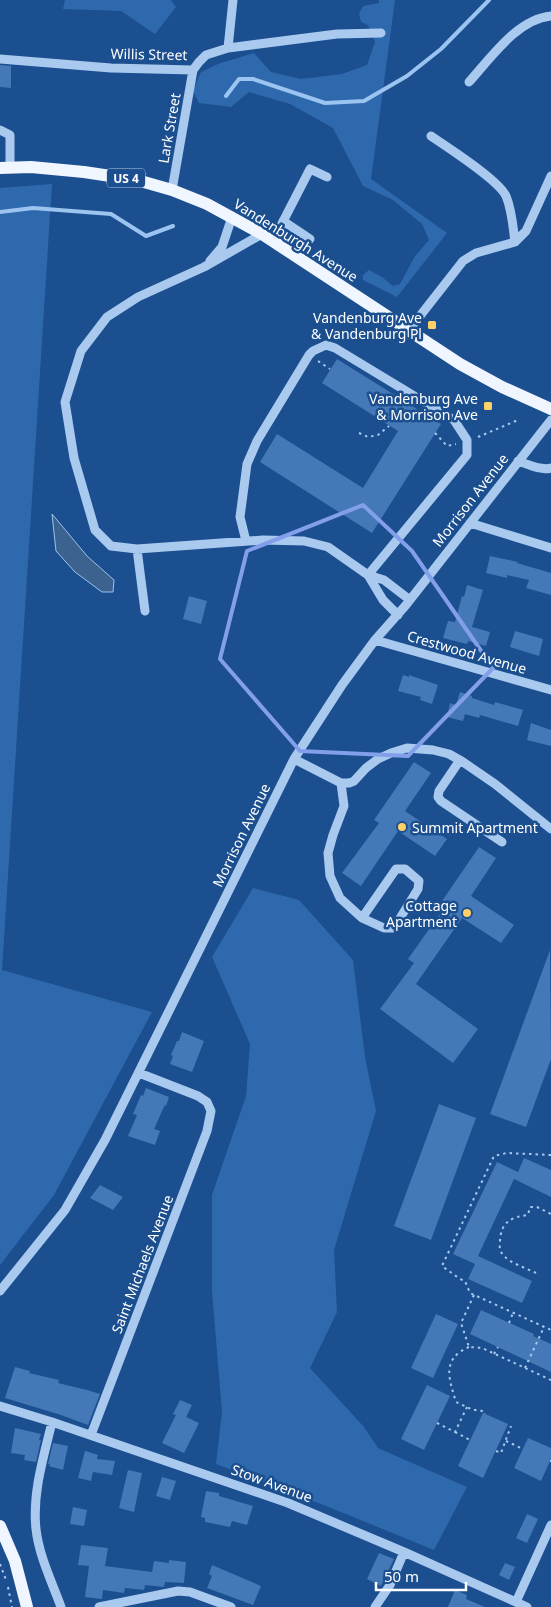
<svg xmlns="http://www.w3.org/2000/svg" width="551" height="1607" viewBox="0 0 551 1607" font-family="'Noto Sans',sans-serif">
	<rect width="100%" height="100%" fill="#1b4f8f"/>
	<!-- green -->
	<path fill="#2e69ad" d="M65,0H171L176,7L155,34L121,11L63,9Z
		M379,0H395L371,179L447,233L397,297L363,280V275L369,270L382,277L393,286L400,284L415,256L429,240L422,224L393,200L363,186L333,128L290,104L249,92L231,107L199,103L193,91L201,72L218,64L254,53L271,72L301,79L342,74L367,65L375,42L368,25L361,22L359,14L363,6L379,3Z
		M52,184L2,970L152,1012L54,1195L0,1265V188Z
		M253,888L299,900L353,960L365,1057L376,1111L334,1250L337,1312L310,1368L364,1427L378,1448L467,1487L434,1550L331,1508L216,1464L222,1412L212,1291V1195L246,1096L250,1044L212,957Z"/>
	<!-- water -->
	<path fill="#3c6290" stroke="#9cc4f0" d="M52,514L87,556L114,580L113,592H102L75,572L56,551Z"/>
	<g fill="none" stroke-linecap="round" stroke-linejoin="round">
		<!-- stream -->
		<path stroke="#9cc4f0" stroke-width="4" d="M226,96L239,79H253L325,103L364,101L407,76L441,49L489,0
			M0,212L33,208L111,214L146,236L173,226"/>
	</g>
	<!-- building -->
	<path fill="#4478b7" d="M0,65L11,66V88L0,87Z
		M337,359L441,424L372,533L260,462L277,434L363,488L398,431L322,383Z
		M490,556L518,562L517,563L551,573V595L526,588L529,580L507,575V578L486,573Z
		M467,585L483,590L472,627L490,632L486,646L468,641L467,644L443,638L448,621L455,622L462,596L464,597Z
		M189,596L207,601L201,624L183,619Z
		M515,631L543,639L539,656L510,647Z
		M403,675L409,677V675L438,685L432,704L420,700L421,697L398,691Z
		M460,692L472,696V698L494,705L495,702L523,710L518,726L480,715L479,718L465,714L463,721L447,717L450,703L456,705Z
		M531,723L551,730V746L527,740Z
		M414,762L431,773L405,811L447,839L435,856L398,831L361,886L342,873L379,823L374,820Z
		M479,847L496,858L471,896L514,925L501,943L462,918L416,984L478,1029L453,1063L380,1009L414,963L408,959L444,908L440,904Z
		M550,950L551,1059L526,1127L490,1114Z
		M182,1032L204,1041L192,1072L170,1064L173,1056L171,1055L177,1041H179Z
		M146,1088L169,1097L166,1106L165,1105L163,1109L154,1129L160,1131L155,1145L128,1136L137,1115L133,1114L141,1095L143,1096Z
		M439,1104L476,1118L431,1240L394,1226Z
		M524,1158L551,1170V1197L514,1179L478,1256L532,1281L522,1303L468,1279L475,1264L453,1254L497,1162L518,1172Z
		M100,1185L123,1197L113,1210L90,1198Z
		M481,1310L534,1334L533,1336L551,1344V1372L470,1334Z
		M436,1314L458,1324L433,1378L411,1368Z
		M15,1367L30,1371L29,1373L59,1380L58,1383L87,1390L100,1394L88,1425L61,1415L5,1398Z
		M427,1385L450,1396L424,1450L401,1439Z
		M180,1400L192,1405L186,1417L199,1423L184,1453L162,1443L176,1415L173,1414Z
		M483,1413L508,1424L483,1478L458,1466Z
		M15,1428L41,1434L39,1440H41L36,1462L24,1460L25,1455L11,1453Z
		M528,1438L551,1448V1459L541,1481L514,1468Z
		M53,1443L68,1446L63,1470L49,1466L50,1464H48Z
		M85,1451L98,1455L97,1459L115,1461L112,1475L93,1472L91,1481L78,1478Z
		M128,1470L142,1473L134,1512L119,1508Z
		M162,1477L176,1481L170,1500L156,1496Z
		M206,1491L219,1493V1496L253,1506L247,1525L232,1521L230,1527L205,1522V1518L201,1517Z
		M73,1507L87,1510L84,1526L70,1524Z
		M527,1514L538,1519L527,1543L516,1538Z
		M81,1545L108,1548L105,1566L152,1572L154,1561L169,1563V1560L186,1562L184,1583L165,1582L164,1587L145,1585L144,1590L125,1588L124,1593L103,1590L102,1599L85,1597L89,1566L78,1565Z
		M379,1553L394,1559L381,1586L367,1579Z
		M505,1563L515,1567L509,1580L499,1575Z
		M212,1565L261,1586L253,1605L207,1588L212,1576L209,1574Z
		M455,1590L467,1595L466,1599L485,1607H448Z"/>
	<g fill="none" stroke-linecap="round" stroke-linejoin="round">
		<!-- path -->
		<path stroke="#a9c9ee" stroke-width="2" stroke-dasharray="2.5 4" stroke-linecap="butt" d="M318,361L330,369
			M359,433L368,437L378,435L389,426
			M435,433L447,446L456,444
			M478,437L518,420
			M551,1155L507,1153L494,1156L442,1266L460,1279L465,1281L470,1293L551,1330
			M536,1273C526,1268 512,1264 504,1256C500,1252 499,1247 500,1241C501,1222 511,1217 528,1215L530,1207H537L551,1214
			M474,1295L461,1323L469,1347L482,1348L551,1380
			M509,1323L513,1313
			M469,1347C441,1359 449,1379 456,1402L473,1410H479L485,1412V1414
			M494,1354L498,1347
			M525,1368L544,1327
			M437,1423L455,1432L467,1407
			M455,1432L470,1440
			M506,1441L523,1449
			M496,1451L501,1453L511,1426
			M550,1461H551
			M0,1564L6,1580
			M8,1587L12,1607"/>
		<!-- minor -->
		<path stroke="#a9c9ee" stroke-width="9" d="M228,48L233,0
			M0,59L111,68L193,70L199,62L206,55L228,48L337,34L381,33
			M469,82C490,59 517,19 551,16
			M0,130L10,135V167
			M431,136C447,147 499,180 506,196C512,210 513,227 515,242
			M172,190L193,70
			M283,221L310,239
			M262,234L204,267L138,297L107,317L81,351L65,402L74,458L95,530L111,546L137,549L263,540L304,541L328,547L368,575L384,580L410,600
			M273,241L310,169L327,177
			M210,261L222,247L232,217
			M409,330L463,261L476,253L515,242L526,231L551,176
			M518,461C527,464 541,471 551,468
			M470,523L551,548
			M246,541L240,517L247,464L257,441L309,355L313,351L326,345L335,348L454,420L467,440V455L368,575
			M137,549L145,611
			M368,575L383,600L398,615
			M375,640L551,690
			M294,759L341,783H349L354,781L366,768L378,759L391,753L407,748L433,750L449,754L463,762L495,784L551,829
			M460,760L439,791L438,797L441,801L502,842
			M341,783L344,806L333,835L328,853L330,876L340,898L362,918L396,869H405L419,881L418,889L394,928H384L362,918
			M0,1291L65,1210L105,1140L294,759L342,685L375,640L406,605L551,420
			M0,1406L52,1422L288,1503L404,1552L527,1607
			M52,1422C44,1456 32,1493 36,1529C39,1556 52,1582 61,1607
			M91,1435L207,1131L211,1111L207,1102L198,1096L139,1073
			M516,1602L551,1525
			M99,1607L178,1591L190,1592L231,1607
			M375,1607L390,1585L404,1552"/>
		<!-- major -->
		<path stroke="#f0f6ff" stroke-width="12" d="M0,168L31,167L84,172L137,180L172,190L207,204L262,234L460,364L502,387L551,409
			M0,1526L15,1561L27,1607"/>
	</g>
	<!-- marked area -->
	<path fill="none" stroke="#839eea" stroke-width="4" stroke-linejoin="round" d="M363,505L412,551L493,668L408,756L300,751L220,659L247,551Z"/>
	<!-- markers -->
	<g fill="#ffd166" stroke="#1b4f8f" stroke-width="2">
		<rect x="427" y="320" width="10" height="10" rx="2.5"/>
		<rect x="483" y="401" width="10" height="10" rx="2.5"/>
		<circle cx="402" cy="827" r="5"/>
		<circle cx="467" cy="913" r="5"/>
	</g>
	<g text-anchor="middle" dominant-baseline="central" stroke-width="5" stroke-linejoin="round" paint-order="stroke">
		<!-- shield labels -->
		<rect fill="#1b4f8f" stroke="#bbcadd" stroke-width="1" x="107" y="168.5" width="38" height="19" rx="4"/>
		<g font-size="12" font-weight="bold" fill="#fff">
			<text x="126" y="178">US 4</text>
		</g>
		<!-- street labels -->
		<g font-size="14" fill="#fff" stroke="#1b4f8f">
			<text transform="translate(149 54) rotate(1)">Willis Street</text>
			<text transform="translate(169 128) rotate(-80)">Lark Street</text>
			<text transform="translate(296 240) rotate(32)">Vandenburgh Avenue</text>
			<text transform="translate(470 500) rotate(-52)">Morrison Avenue</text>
			<text transform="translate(467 652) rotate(16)">Crestwood Avenue</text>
			<text transform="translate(241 835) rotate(-64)">Morrison Avenue</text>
			<text transform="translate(142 1264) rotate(-69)">Saint Michaels Avenue</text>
			<text transform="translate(272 1483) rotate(20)">Stow Avenue</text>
		</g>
		<!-- poi labels -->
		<g font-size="14" fill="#fff" stroke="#1b4f8f" text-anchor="end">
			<text x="422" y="317">Vandenburg Ave<tspan x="422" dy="16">&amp; Vandenburg Pl</tspan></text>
			<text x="478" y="398">Vandenburg Ave<tspan x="478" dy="16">&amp; Morrison Ave</tspan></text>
			<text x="412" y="827" text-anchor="start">Summit Apartment</text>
			<text x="457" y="905">Cottage<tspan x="457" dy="16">Apartment</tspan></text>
		</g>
	</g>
	<!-- scale -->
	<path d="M376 1582v8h90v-8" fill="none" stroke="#ffffff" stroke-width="2.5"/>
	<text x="384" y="1582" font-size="15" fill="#ffffff" stroke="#1b4f8f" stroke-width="4" paint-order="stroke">50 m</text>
</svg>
